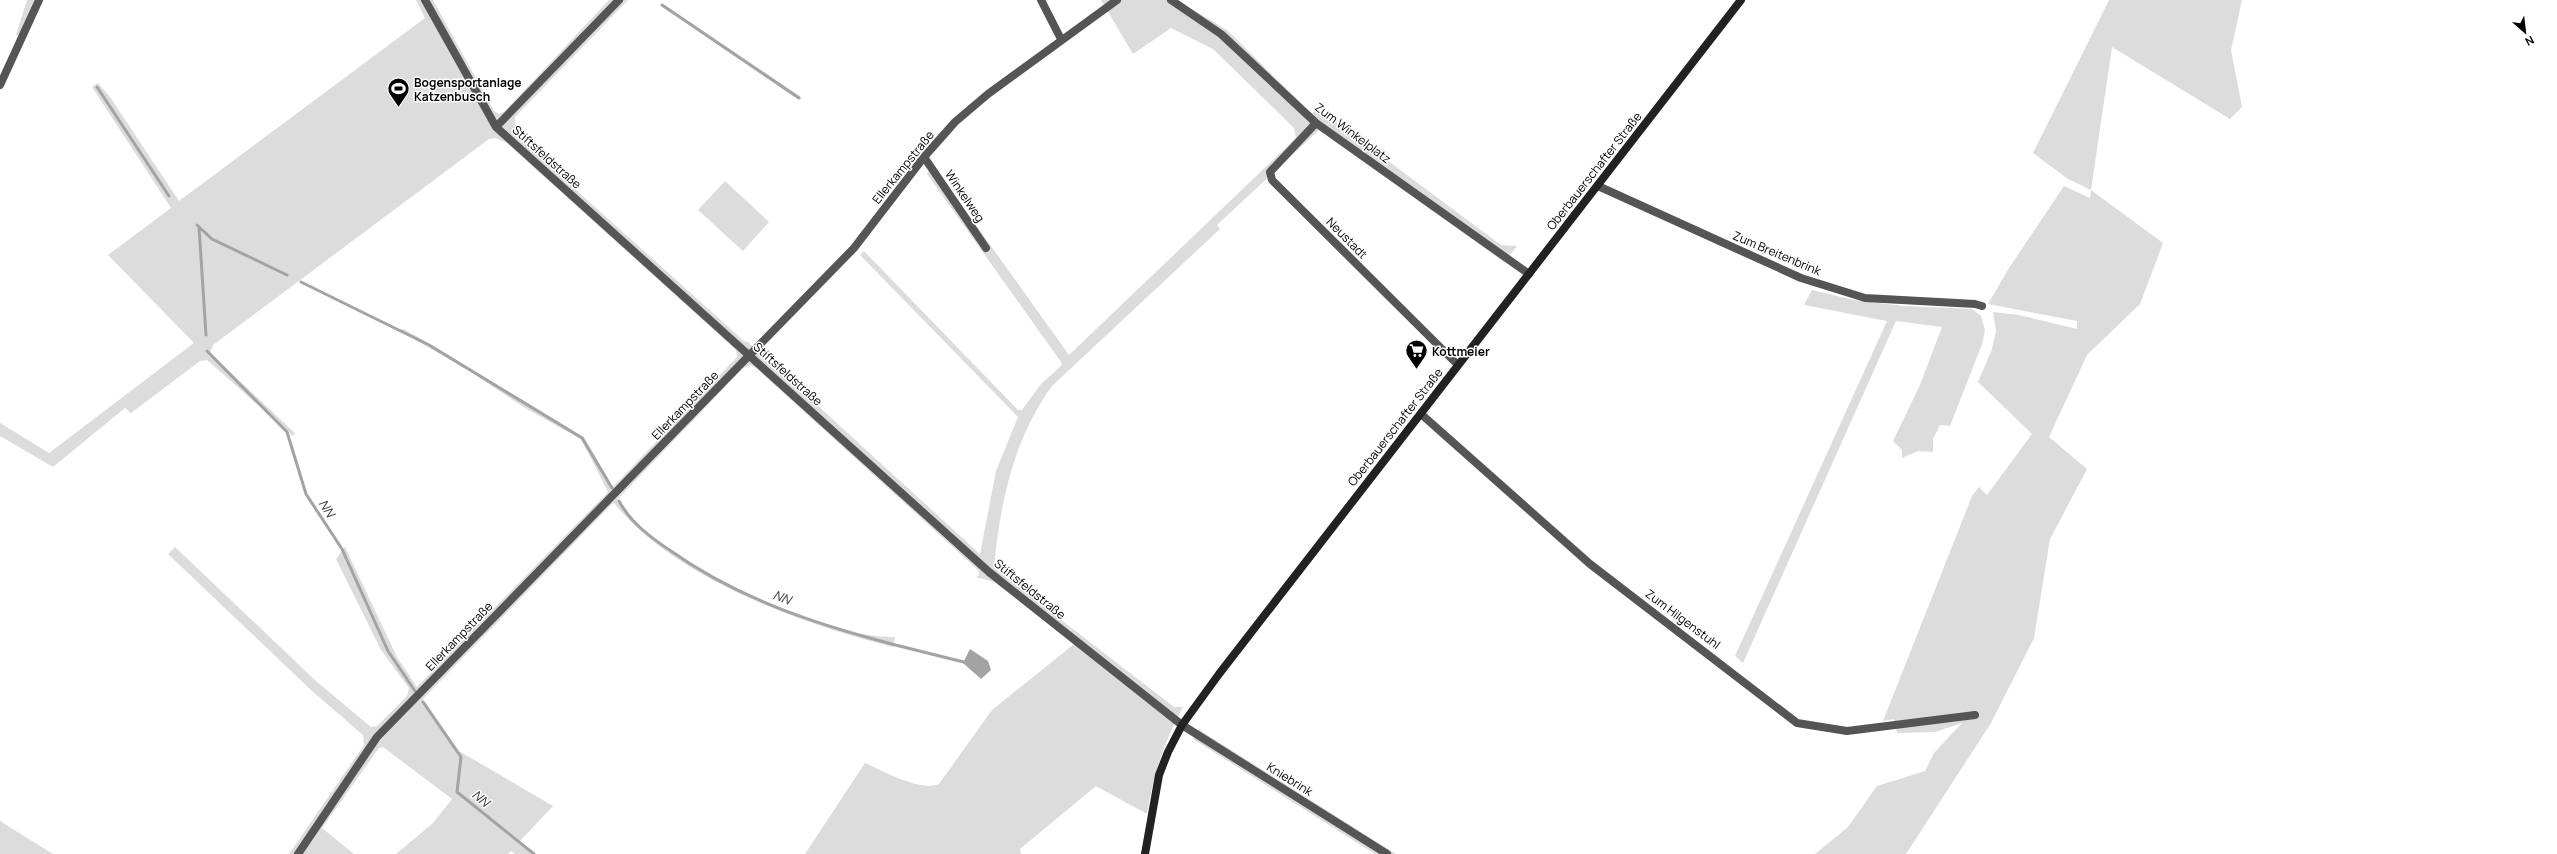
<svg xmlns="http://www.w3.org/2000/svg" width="2557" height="854" viewBox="0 0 2557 854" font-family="Manrope,sans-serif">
	<rect width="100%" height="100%" fill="#fff"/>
	<!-- green -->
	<path fill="#dcdcdc" d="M27,0H34L19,36L16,35Z
		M416,0H433L494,111L499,114L505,111L609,0H628L515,117L516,136L744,341L748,342L980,554L996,471L1018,417L860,255L864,251L1018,410H1022L1041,384L1062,365L1061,362L927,174L933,165L1069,355L1296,138L1294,128L1213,49L1171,28L1133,54L1101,0H1177L1227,30L1312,114L1317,108L1501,245L1517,246L1504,262L1319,130L1217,225L1220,229L1052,386C1013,440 1000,503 994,568L1174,707H1183C1164,742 1153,775 1147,814L1096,786L1020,849L1021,854H805L865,763C883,771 920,792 939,784L992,710L1074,644L994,582L976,577L979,575L978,570L756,368L750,365L743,368L617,500C627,513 638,525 651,535C702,577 829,639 895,637L893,647C802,624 674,578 614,503L612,504L423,699L459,751L553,806L520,841L536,854H515L511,851L508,854H396L433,823L452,799L383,747L379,748L322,828L354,854H289L364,745L363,735L312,691L168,554L175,547L316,681L371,727L377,726L407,696L409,688L381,650L336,559L345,547L397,657L417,687L608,492L581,439L525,408L468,370L398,330L403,329L420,338L584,437L613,487L737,357L736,350L507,143L496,138L489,139L213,345L210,353L295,433L293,436L207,360L200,361L131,413L125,408L53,467L0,436V423L49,453L194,343L108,255L171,208L92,87L98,83L110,97L179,201L425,18Z
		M2109,0H2242L2231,50L2242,107L2230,119L2112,47L2091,190L2163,243L2140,304L2087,355L2049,437L2087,469L2050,539L2034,638L1991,723L1906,854H1815L1848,827L1877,786L1925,771L1934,753L1962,723L1935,732L1897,733L1894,719L1883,721L1972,496L1979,487L1987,495L2032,434L1978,382L1992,349L1996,331L1993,312L2019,315L2077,329V321L1988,304L2009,268L2064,186L2090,198L2091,190L2068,179L2033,153Z
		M663,4L801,97L799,100L661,6Z
		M725,181L769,222L743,251L698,210Z
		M1812,290L1854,300L1904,306L1972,309L1981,316L1985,330L1982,344L1950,426L1940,425L1933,439V452L1918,451L1902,458V450L1893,441L1920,385L1942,327L1896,321L1743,663L1735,656L1887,321L1804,305Z
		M1200,728L1201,731L1396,854H1375L1193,739Z
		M0,820L3,823L53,854H0Z"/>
	<!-- water -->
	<path fill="#a3a3a3" d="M970,649L988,661L991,670L981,679L963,663Z"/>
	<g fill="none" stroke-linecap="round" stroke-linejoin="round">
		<!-- stream -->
		<path stroke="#a3a3a3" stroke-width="3" d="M662,5L799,98
			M97,87L169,196
			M197,225L212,239L287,275
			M199,227L206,335
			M301,282L429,345L582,438L612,488
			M207,351L287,432L306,494L342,549L388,651L415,691
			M619,501C631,523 650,537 671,551C758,613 862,637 964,662
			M423,702L461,757L457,792L534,854"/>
		<!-- minor -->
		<path stroke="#555" stroke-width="8" d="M425,0L496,127L989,572L1182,725L1387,854
			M1041,0L1061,39
			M1171,0L1221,34L1316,123L1529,274
			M1316,123L1270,172L1272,180L1458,365
			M496,127L619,0
			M924,157L986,248
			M1598,186L1801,278L1865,298L1975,304L1982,306
			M1421,414L1590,564L1797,723L1847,731L1975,715
			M298,854L377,737L854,248L924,157L955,122L988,94L1117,0"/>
		<!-- tertiary -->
		<path stroke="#555" stroke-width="8" d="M0,85L39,0"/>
		<!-- secondary -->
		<path stroke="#222" stroke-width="8" d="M1145,854L1159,775L1168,752L1182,725L1219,674L1741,0"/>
	</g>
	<!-- icons -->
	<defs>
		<symbol id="stadium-pin" viewBox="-11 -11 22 30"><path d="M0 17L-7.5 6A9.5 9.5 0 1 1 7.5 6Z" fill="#000" stroke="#fff"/><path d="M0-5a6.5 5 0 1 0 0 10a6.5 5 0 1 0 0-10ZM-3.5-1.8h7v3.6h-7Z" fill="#fff"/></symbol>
		<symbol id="supermarket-pin" viewBox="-11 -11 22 30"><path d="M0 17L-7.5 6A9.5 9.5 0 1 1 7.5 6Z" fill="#000" stroke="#fff"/><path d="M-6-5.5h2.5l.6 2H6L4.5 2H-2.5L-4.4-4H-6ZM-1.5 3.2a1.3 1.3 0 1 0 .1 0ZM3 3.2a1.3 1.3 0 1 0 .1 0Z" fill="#fff"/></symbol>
	</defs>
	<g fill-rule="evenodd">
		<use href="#stadium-pin" x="386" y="76" width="25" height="34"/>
		<use href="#supermarket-pin" x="1404" y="338" width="25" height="34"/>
	</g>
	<g text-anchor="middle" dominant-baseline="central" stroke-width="3" stroke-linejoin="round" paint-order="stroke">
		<!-- poi labels -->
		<g font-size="12" font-weight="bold" fill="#000" stroke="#fff" text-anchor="start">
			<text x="414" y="82">Bogensportanlage<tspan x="414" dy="14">Katzenbusch</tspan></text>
			<text x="1432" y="351">Kottmeier</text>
		</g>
		<!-- street labels -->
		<g font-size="12" fill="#000" stroke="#fff">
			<text transform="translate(1353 133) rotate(37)">Zum Winkelplatz</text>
			<text transform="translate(547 157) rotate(42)">Stiftsfeldstraße</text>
			<text transform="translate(903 167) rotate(-51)">Ellerkampstraße</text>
			<text transform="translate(1594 171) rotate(-52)">Oberbauerschafter Straße</text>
			<text transform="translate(965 196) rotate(56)">Winkelweg</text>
			<text transform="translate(1347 238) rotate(45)">Neustadt</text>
			<text transform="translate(1777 253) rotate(23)">Zum Breitenbrink</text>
			<text transform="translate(788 374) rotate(42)">Stiftsfeldstraße</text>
			<text transform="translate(685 405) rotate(-46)">Ellerkampstraße</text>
			<text transform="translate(1395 427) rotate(-52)">Oberbauerschafter Straße</text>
			<text transform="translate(1030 589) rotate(39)">Stiftsfeldstraße</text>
			<text transform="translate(1683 619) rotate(37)">Zum Hilgenstuhl</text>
			<text transform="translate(459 636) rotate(-46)">Ellerkampstraße</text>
			<text transform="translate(1290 779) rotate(32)">Kniebrink</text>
		</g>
		<!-- water labels -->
		<g font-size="13" font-style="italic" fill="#444" stroke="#fff">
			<text transform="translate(327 508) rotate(57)">NN</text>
			<text transform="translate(782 597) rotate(21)">NN</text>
			<text transform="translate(481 798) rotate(39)">NN</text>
		</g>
	</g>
	<!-- north arrow -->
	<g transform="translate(2525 32) rotate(152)" stroke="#ffffff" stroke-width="3" paint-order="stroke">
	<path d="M0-3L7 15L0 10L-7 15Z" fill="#000000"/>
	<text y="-6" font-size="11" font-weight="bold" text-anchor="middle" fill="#000000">N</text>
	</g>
</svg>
